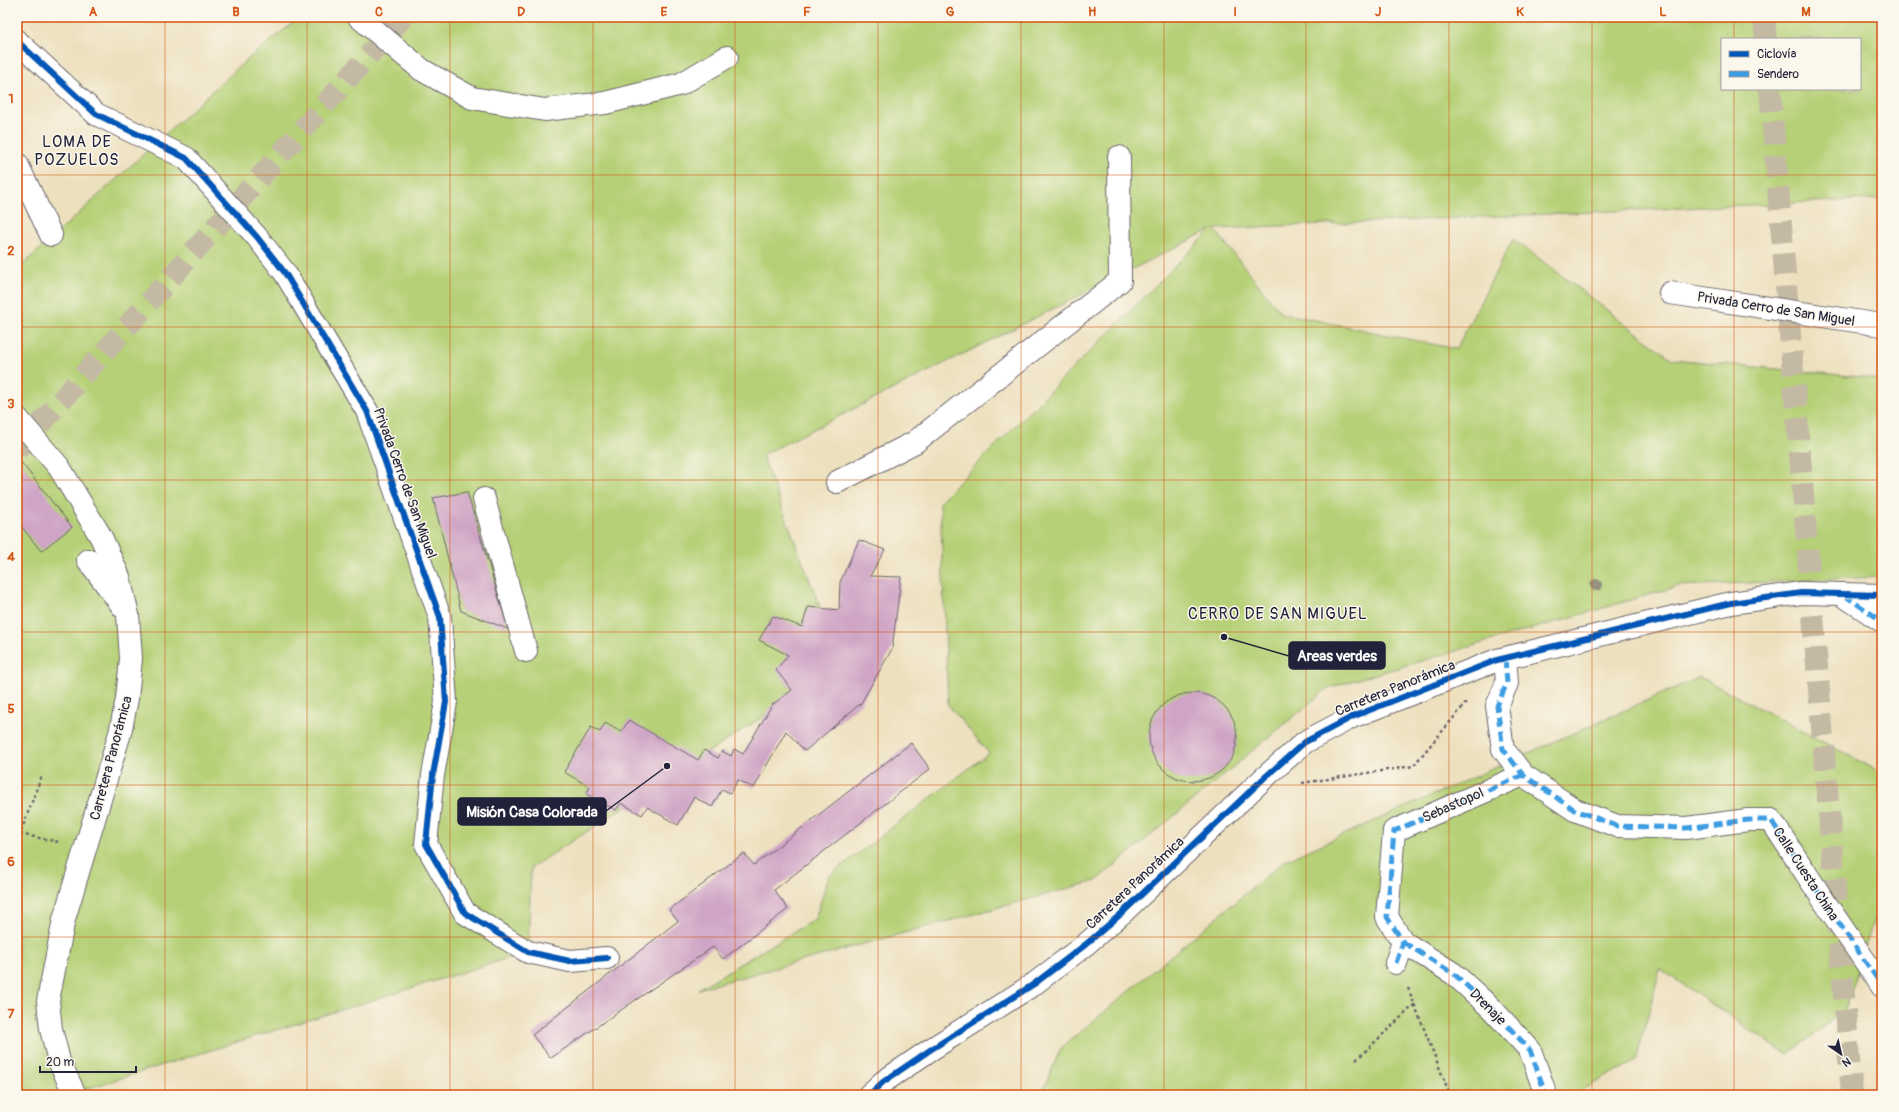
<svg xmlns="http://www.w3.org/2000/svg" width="1899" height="1112" viewBox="0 0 1899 1112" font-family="Pangolin,sans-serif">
	<rect width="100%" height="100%" fill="#fbf7ec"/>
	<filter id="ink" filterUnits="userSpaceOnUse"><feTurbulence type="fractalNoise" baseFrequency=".025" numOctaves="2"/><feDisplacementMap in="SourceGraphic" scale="8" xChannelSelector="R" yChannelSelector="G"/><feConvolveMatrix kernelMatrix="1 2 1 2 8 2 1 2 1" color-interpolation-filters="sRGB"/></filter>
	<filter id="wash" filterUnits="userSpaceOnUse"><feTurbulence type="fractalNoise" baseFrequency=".012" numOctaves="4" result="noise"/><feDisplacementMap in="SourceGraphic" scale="16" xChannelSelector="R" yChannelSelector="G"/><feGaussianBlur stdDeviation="0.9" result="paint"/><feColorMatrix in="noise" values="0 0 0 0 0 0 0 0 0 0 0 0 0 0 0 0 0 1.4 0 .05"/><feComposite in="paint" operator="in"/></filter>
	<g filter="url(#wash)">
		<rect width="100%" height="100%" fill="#ede0be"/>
		<!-- green -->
		<path fill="#b5d076" stroke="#6c7958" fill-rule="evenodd" d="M300,17H1882V199L1214,229L1281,313L1456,349L1513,239L1672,359L1882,379V577L1679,586L1328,688L1096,881L698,989L815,919L829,876L989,753L948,705L940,501L1212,229L762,455L842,665L531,868L528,952L66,1095H17V270L242,64ZM1722,39H1860V89H1722Z
			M1700,677L1882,773V894L1845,1010L1787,1055L1660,969L1636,1061L1572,1095H1041L1061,1048L1284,861Z"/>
		<g id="blocks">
			<!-- building -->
			<path fill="#cfa4c5" d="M17,457L72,527L41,551L17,521Z
				M467,492L508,629L461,611L433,498Z
				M859,540L885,550L870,576L901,577L892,649L861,703L805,751L786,731L754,788L738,780L730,793L722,789L712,807L694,797L678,825L647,807L642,815L621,803L616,810L586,794L590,787L564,772L591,727L600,732L605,723L621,732L629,720L698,760L704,750L718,758L722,751L731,756L734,749L743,754L772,705L792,690L776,670L788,655L759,640L773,616L802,627L808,607L839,610L840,582Z
				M1149 737a44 44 0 1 1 88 0a44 44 0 1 1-88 0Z
				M911,743L930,769L774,890L788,909L723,959L713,947L551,1058L532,1035L678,921L669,910L744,853L754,865Z"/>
		</g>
	</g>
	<g filter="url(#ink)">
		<use href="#blocks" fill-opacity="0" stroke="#696469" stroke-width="1"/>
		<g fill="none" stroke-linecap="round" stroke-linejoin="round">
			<!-- minor-tunnel -->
			<path stroke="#c4baa4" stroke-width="22" stroke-dasharray="22 11" stroke-linecap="butt" d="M1764,17L1766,39
				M1770,89L1852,1095
				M17,450L403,17"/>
			<defs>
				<path id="minor" d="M359,17L422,70L472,98L545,110L605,103L681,84L727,57
					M17,41L96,114L186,158L257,237L285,273L367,411L440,617L446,702L433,775L426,844L465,913L528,952L570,961L607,958
					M17,164L51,235
					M1670,293L1882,325
					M17,418L59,467L101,537L119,577L128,615L131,658L127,699L120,733L64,919L48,1001L51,1029L59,1061L75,1095
					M837,482L915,442L1120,281L1119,157
					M484,499L526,651
					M88,560L123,607
					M1841,594L1882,621
					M1505,658L1507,683L1497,706L1503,749L1523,775L1575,810L1617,826L1686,828L1748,820H1771L1826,904L1882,986
					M1403,942L1454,974L1491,1008L1530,1050L1546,1095
					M1396,963L1403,942L1387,917L1394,831L1523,775
					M869,1095L883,1082L930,1050L1034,984L1085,945L1121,914L1264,778L1305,742L1352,717L1497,660L1731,603L1801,593L1882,595"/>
			</defs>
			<!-- minor casing -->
			<use href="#minor" stroke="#696469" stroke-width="24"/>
			<!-- path -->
			<path stroke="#696469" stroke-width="2.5" stroke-dasharray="3 3" stroke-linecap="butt" d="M1302,783L1413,766L1466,703
				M20,834L59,842
				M17,842L42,775
				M1408,988L1450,1095
				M1356,1060L1415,1004"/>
			<!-- minor -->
			<use href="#minor" stroke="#fff" stroke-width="22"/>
			<!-- quiet -->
			<path stroke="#3c9ce2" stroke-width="5" stroke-dasharray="10 5" stroke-linecap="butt" d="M1844,595L1882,621
				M1505,658L1507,683L1497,706L1503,749L1523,775L1575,810L1617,826L1686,828L1748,820H1771L1826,904L1882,986
				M1403,942L1454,974L1491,1008L1530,1050L1546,1095
				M1396,963L1403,942L1387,917L1394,831L1523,775"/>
			<defs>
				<path id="cycleway" d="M17,41L96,114L186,158L257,237L285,273L367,411L440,617L446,702L433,775L426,844L465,913L528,952L570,961L607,958
					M869,1095L883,1082L930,1050L1034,984L1085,945L1121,914L1264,778L1305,742L1352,717L1497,660L1731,603L1801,593L1882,595"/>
			</defs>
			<!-- cycleway casing -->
			<use href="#cycleway" stroke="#fbf7ec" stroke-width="8"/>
			<!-- cycleway -->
			<use href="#cycleway" stroke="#0057b8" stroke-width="6"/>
		</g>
		<!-- trees -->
		<circle fill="#969480" cx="1596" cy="585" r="6"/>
	</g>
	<!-- grid -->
	<path fill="none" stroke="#d45411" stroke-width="1" stroke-opacity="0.55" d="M165,17V1095M307,17V1095M450,17V1095M593,17V1095M735,17V1095M878,17V1095M1021,17V1095M1164,17V1095M1306,17V1095M1449,17V1095M1592,17V1095M1734,17V39M1734,89V1095M17,175H1882M17,327H1882M17,480H1882M17,632H1882M17,785H1882M17,937H1882"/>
	<g text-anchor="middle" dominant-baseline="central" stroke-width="3" stroke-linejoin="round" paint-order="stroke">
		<!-- street labels -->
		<g font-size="14" fill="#22223b" stroke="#fbf7ec">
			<text transform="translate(1776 309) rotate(9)">Privada Cerro de San Miguel</text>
			<text transform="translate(405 483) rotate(70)">Privada Cerro de San Miguel</text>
			<text transform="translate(1395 688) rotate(-22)">Carretera Panorámica</text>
			<text transform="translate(111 758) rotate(-75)">Carretera Panorámica</text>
			<text transform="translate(1453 805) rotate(-24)">Sebastopol</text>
			<text transform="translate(1806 874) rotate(57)">Calle Cuesta China</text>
			<text transform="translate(1135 883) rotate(-43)">Carretera Panorámica</text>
			<text transform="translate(1488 1007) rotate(45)">Drenaje</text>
		</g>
		<!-- quarter labels -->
		<g font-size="16" letter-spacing="1" fill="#22223b" stroke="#fbf7ec">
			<text x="77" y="142">LOMA DE<tspan x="77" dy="18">POZUELOS</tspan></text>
			<text x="1278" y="614">CERRO DE SAN MIGUEL</text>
		</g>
	</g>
	<!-- callouts -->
	<path fill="none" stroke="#22223b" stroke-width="1.5" d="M1224 637L1289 656M667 766L606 811"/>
	<g fill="#22223b" stroke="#fbf7ec" stroke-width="1.5">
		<circle cx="1224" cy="637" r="4"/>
		<circle cx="667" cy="766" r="4"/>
	</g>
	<g fill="#22223b" stroke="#22223b" stroke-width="1.5">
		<rect x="1289" y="642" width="96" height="27" rx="4"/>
		<rect x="458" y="798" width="148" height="27" rx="4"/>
	</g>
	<g font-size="15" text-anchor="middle" font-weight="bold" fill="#fff">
		<text x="1337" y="661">Areas verdes</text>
		<text x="532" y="817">Misión Casa Colorada</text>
	</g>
	<!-- margin -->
	<rect width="1899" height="1112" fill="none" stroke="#fbf7ec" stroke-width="44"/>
	<!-- legend -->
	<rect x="1721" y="38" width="140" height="52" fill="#fbf7ec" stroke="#a4a2a5"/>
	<rect x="1729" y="51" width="20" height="6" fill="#0057b8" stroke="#a4a2a5"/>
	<text x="1757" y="58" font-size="12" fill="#22223b">Ciclovía</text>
	<rect x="1729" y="71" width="20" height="6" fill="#3c9ce2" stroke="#a4a2a5"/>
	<text x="1757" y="78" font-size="12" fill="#22223b">Sendero</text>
	<!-- north arrow -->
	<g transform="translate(1841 1054) rotate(146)" stroke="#fbf7ec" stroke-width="3" paint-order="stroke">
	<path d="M0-3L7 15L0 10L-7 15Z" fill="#22223b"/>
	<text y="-6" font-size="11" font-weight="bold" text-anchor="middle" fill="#22223b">N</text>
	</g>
	<!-- scale -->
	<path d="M40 1066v6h96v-6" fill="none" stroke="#22223b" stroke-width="2"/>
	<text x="46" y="1066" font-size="12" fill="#22223b" stroke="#fbf7ec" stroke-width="3" paint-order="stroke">20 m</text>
	<rect x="22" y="22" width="1855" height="1068" fill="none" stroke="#d45411" stroke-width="1.5"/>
	<g font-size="13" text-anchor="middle" font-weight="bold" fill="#d45411">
		<text x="93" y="16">A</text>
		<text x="236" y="16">B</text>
		<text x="379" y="16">C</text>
		<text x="521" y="16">D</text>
		<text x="664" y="16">E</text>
		<text x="807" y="16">F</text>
		<text x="950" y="16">G</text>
		<text x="1092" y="16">H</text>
		<text x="1235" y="16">I</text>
		<text x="1378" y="16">J</text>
		<text x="1520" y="16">K</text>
		<text x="1663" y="16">L</text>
		<text x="1806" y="16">M</text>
		<text x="11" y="103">1</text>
		<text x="11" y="255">2</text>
		<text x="11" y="408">3</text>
		<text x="11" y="561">4</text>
		<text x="11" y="713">5</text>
		<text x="11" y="866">6</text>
		<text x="11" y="1018">7</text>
	</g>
</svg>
